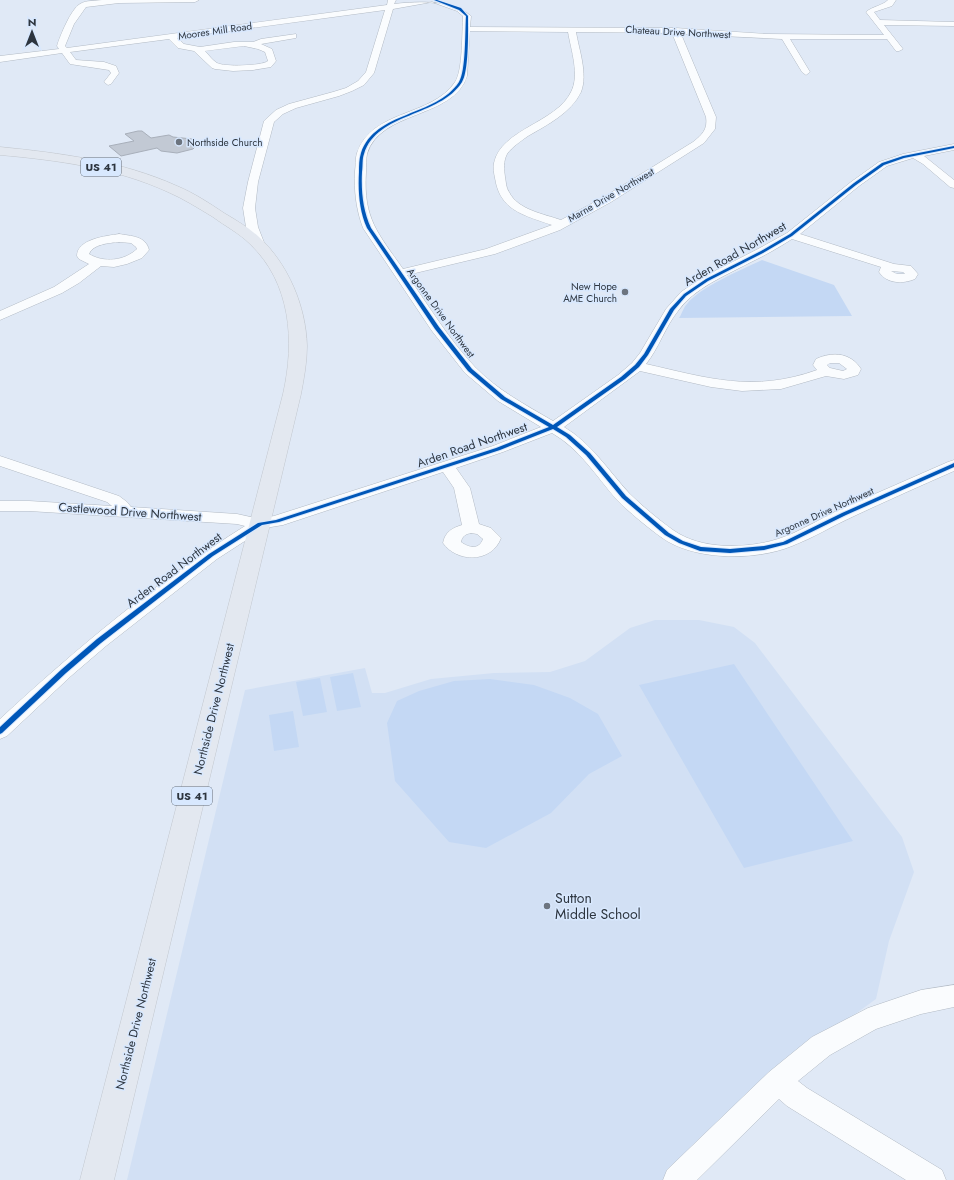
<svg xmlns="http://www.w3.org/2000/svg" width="954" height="1180" viewBox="0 0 954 1180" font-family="Jost,sans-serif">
	<rect width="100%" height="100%" fill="#e0e9f6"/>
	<!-- built -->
	<path fill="#d2e0f4" d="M655,620H699L734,627L755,643L902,837L914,872L889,941L876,999L749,1091L664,1180H127L245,690L365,668L372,693H385L431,679L494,673L550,672L585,661L630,628Z"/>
	<!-- green -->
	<path fill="#c4d8f4" d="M762,260L834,285L852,316L679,318C682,314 683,308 687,304C700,287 741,270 762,260Z
		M734,664L853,841L744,868L639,685Z
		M353,673L361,707L337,711L330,677Z
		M320,678L327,712L303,716L296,682Z
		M490,679L534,685L570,698L598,714L622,756L589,774L551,813L486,848L449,842L395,781L387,723L397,701L419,691L454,681Z
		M293,711L299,747L274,751L269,715Z"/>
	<!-- building -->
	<path fill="#c2c9d4" stroke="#a8afba" d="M138,131H142L151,138L169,135L173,137L192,139L199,143L193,149L177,153L161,151L157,148L121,156L109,146L134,141L125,134Z"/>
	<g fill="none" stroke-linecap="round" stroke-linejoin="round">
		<defs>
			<path id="minor" d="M102,0H199L195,2L119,3L86,7L74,24L65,46L67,48L387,5L388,0H396L394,4C420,1 452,0 471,16L470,27L675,28L766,34L884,35L866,12C873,6 882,6 888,0H896L892,6L874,12L880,20L954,22V26L884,25L903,49L899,51H896L887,39H790L810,72L806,75L802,72L782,39L681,34L716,117L715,129L704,143L611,202L560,230L495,254L407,275C429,306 449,340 475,367C497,390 526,405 553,421L618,375L632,363L640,353L666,309L681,292L703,277L758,249L787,233L851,182L879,162L903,154L954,144V150L924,156L954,180V188L950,187L923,164L913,158L887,166L859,186L800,234L894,264L911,266L918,274L915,279C903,284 887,284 879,272L881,267L792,239C778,248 764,256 749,263C725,276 694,288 678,311C665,327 659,348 646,364C708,378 753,393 817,370L813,365L816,359C833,351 851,353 861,369L858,375L844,379L826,376L781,389L742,391L711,387L640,371L564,427C591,443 608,470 629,493C641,505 659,520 673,530C701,550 746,549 778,539C798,533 823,517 843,508C878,493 913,477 948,462L954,460V471C920,486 886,501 852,517C832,526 813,538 792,546C756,561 693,561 661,537C647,527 629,512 617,500C596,476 580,449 552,433L503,452L456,468L470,488L479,524L491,528L501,538C492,563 457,563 443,543C445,532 452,528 462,525L454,488L443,472L283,525L265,528L217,559L106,646L71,676L7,736L0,739V719C77,648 157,581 245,526L237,524L29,511H0V501H29L112,506L107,502L0,466V456L119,496L127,502L131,507L237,514L260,519L274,516L493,446L541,427L498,401L465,373L432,331L363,228C356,209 354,191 355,171C356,166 355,159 357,153C372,109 432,117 455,82C463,71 462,31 463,16L457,11L432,2L393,9L374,73L364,85L352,91L339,96L296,108L283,114L274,122L258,182L255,208L258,227L265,245L263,248H255L253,245L246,227L243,208L248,182L264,121L276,110L289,104L333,92L346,88L358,81L366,72L385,10L177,38L184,44L200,47L234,42H253L261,39L296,34V38L261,44L272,49L276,61L271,67L253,70L233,71L215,69L212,68L194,51L178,48L169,39L70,52L76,60L104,62L116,66L119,73L111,84L108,85L104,82L111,73L109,70L70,64L62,53L0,62V56L59,49L57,46C60,36 71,9 80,4C86,0 96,1 102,0ZM470,31L568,32C571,50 580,75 571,92C556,123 501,129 494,163C493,168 494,173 495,178C500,211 524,215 552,225L486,249L403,269C378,233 363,219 366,172C366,166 366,159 367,154C380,110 454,119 467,76ZM576,32L672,33L706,117C708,129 702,135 693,142L604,197L561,220C544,214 518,210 509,192C506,188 506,182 505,177C504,169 503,162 507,154C512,147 521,141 528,136C547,125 571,113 581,92C588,74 579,50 576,32ZM244,46L258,49L265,52L268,61C262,66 224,67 217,63C212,60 209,55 205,51ZM891,271L903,272L905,274H897ZM830,363H839L847,369L843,371L830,368L827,365ZM471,533L477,534L483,539C479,550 469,548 461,542C462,536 466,534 471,533Z
				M119,234C131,236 146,236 149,250L142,258L127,264L114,267L101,266L79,283L62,293L0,320V311L54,287L89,264L79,259L77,256C77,239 106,236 119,234ZM119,242L131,243L136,247L137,249C124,261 104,263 89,254C93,244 109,243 119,242Z
				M954,985V1007L921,1014L876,1029L830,1055L798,1081L807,1088L942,1170L946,1180H906L787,1106L779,1099L697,1180H663L667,1170L769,1072L812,1037L868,1008L921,990Z"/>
			<path id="major" d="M0,147C60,153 122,161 177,186C194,193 209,203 224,213C236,220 249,228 259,237C288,264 306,306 307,346C307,362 304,378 301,394L114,1180H80L283,394C295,341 291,283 250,244C239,233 225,226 213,217C198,208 184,199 168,192C116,168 57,160 0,155Z"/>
		</defs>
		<!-- minor casing -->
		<use href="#minor" stroke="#b2bac4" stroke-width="1"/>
		<!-- major casing -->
		<use href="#major" stroke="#c2c7ce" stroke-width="1"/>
		<!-- minor -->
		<use href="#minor" fill="#fafcfe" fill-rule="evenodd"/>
		<!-- major -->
		<use href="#major" fill="#e3e8f0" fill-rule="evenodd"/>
		<defs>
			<path id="cycleway" d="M434,0H437L461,8L468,16C468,31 469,71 462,82C440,117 377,112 364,154C362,159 363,166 362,172C361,192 363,210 371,228L439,327L472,369L505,397L553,425L621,377L635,365L644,354L670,309L684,294L706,279L761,251L790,234L854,183L882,163L903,156L954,146V148L904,158L884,165L856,185L792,236L763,253L708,281L686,296L674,310L648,355L639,367L625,379L557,427L570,435L590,453L626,496L669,533L683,541L701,547L730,549L764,546L783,542L842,513L952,464L954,463V467L846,515L787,544L764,550L730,553L700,551L679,543L665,535L622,498L586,455L566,437L553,429L500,450L279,522L262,525L213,556L101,643L66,673L2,733L0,734V727L62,669L97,639L209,554L258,523L276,520L496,448L549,427L501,399L468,371L435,329L367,228C359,210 358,191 359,172C359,166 359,159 361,153C375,111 436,117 459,82C466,71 465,31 466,16L459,10Z"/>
		</defs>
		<!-- cycleway casing -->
		<use href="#cycleway" stroke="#d8e8fe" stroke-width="2"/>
		<!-- cycleway -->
		<use href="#cycleway" fill="#0057b8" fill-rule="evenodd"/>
	</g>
	<!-- markers -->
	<g fill="#6c747f" stroke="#d8e8fe" stroke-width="1.5">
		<circle cx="179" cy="142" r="4"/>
		<circle cx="625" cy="292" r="4"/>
		<circle cx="547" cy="906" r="4"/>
	</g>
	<g text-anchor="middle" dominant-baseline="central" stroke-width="3" stroke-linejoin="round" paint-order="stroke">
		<!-- far-street labels -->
		<g font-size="10" fill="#2d353f" stroke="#d8e8fe">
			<text transform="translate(215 31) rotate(-8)">Moores Mill Road</text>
			<text transform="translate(678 32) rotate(3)">Chateau Drive Northwest</text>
			<text transform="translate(611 195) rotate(-30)">Marne Drive Northwest</text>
			<text transform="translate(441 313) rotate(54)">Argonne Drive Northwest</text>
			<text transform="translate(824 512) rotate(-24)">Argonne Drive Northwest</text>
		</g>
		<!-- far-poi labels -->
		<g font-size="10" fill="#2d353f" stroke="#d8e8fe" text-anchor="start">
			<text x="187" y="142">Northside Church</text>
			<text x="617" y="286" text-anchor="end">New Hope<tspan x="617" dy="12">AME Church</tspan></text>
		</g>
		<!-- shield labels -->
		<g fill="#d8e8fe" stroke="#606b78" stroke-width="1">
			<rect x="81" y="158" width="40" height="18" rx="3"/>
			<rect x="172" y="787" width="40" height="18" rx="3"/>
		</g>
		<g font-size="11" font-weight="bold" fill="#2d353f">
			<text x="101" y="167">US 41</text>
			<text x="192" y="796">US 41</text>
		</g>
		<!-- street labels -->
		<g font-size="12" fill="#2d353f" stroke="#d8e8fe">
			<text transform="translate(735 254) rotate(-30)">Arden Road Northwest</text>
			<text transform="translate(472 445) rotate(-19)">Arden Road Northwest</text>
			<text transform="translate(130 512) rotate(4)">Castlewood Drive Northwest</text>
			<text transform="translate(174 570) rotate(-37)">Arden Road Northwest</text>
			<text transform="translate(214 709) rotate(-76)">Northside Drive Northwest</text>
			<text transform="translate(136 1024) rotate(-76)">Northside Drive Northwest</text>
		</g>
		<!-- near-poi labels -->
		<g font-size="14" fill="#2d353f" stroke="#d8e8fe" text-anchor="start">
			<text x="555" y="898">Sutton<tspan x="555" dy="16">Middle School</tspan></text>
		</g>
	</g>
	<!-- north arrow -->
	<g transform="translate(32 32)" stroke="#d8e8fe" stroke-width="3" paint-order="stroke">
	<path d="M0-3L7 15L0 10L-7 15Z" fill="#2d353f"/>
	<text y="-6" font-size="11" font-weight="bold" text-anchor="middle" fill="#2d353f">N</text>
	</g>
</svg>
